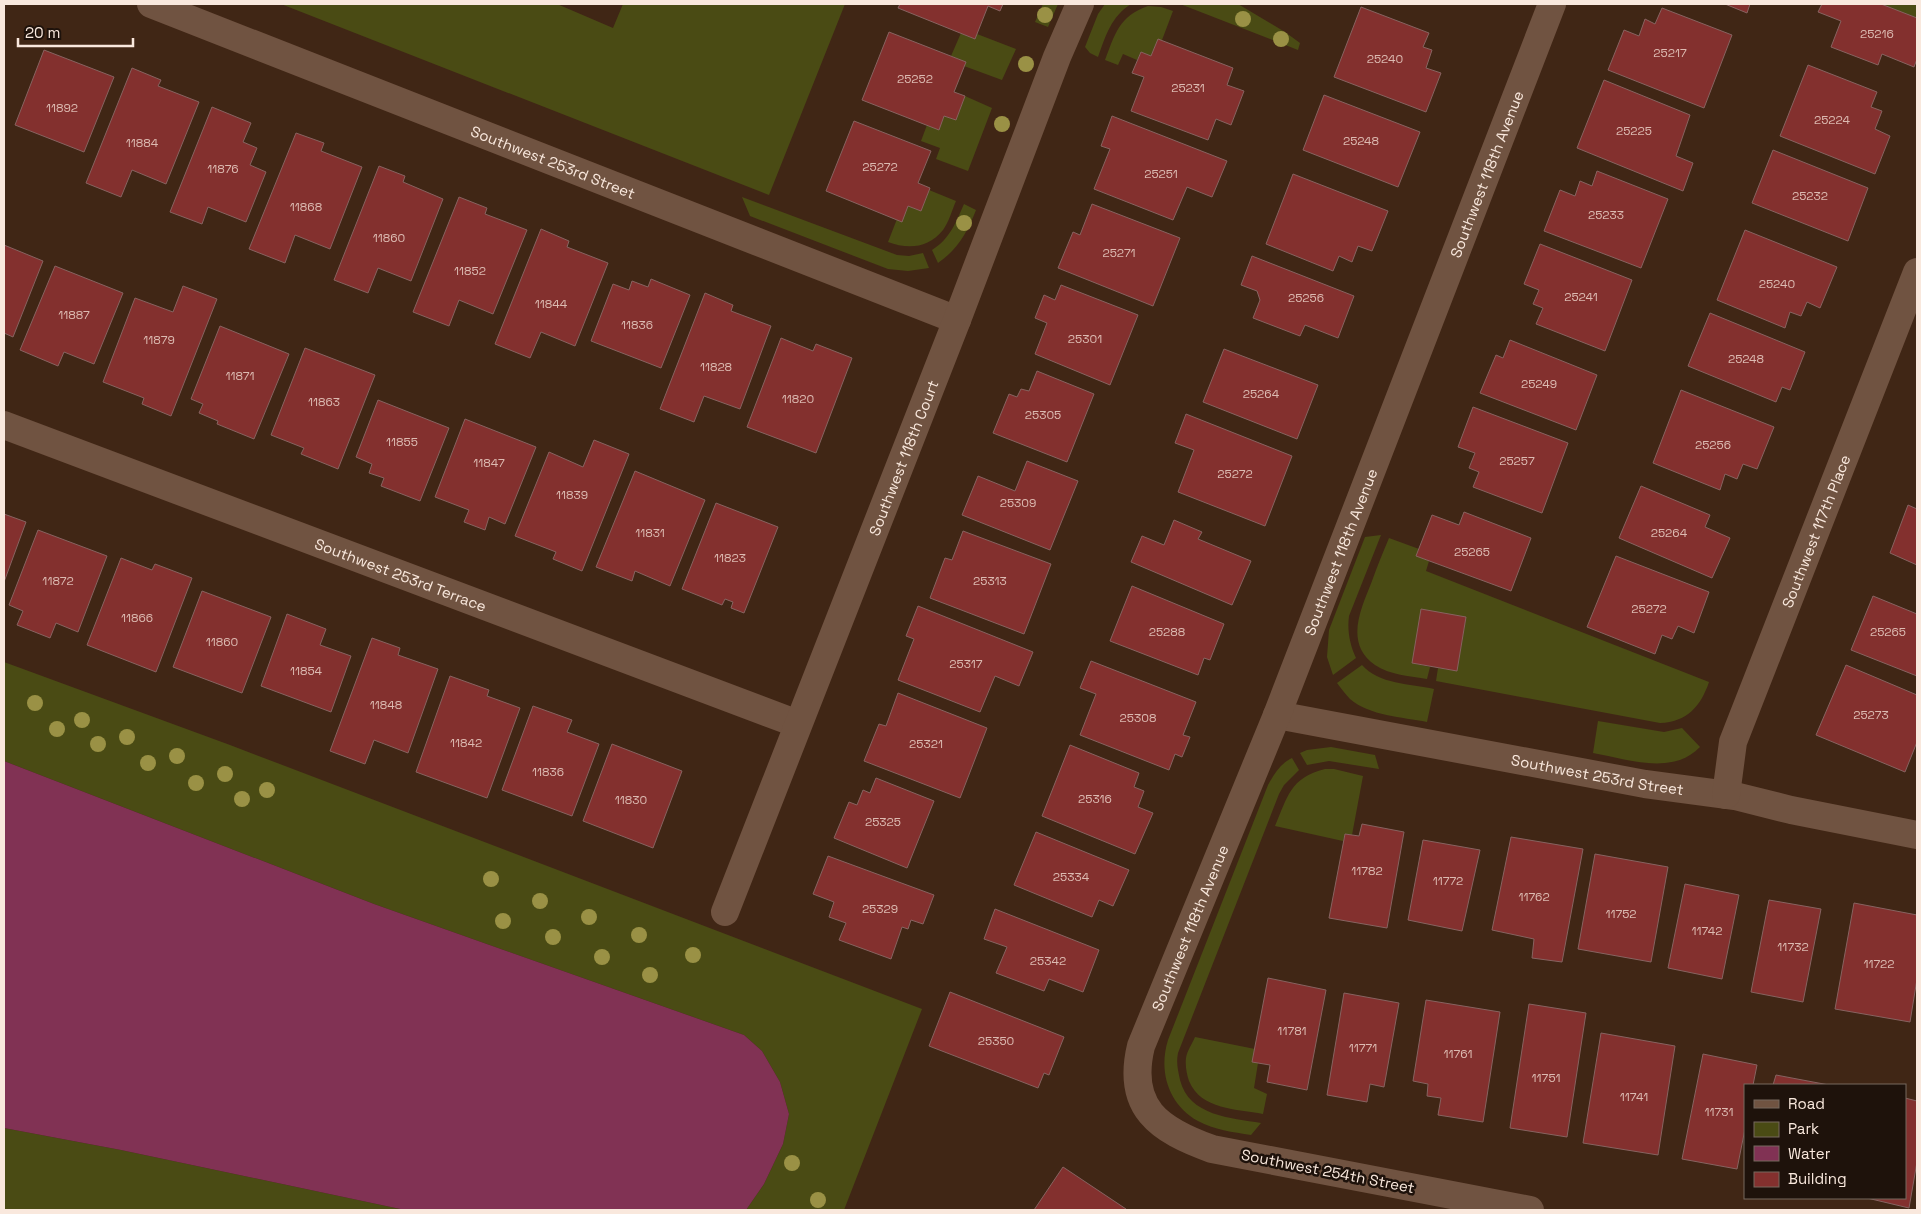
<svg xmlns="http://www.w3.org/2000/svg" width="1921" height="1214" viewBox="0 0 1921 1214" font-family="'Space Grotesk',sans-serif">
	<rect width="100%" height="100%" fill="#402615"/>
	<!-- green -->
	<path fill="#4a4b14" d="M281,4H557L613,28L623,4H845L769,195Z
		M1043,4H1058L1048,27L1035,22Z
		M1105,4H1131C1111,17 1106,35 1098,57L1090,53L1085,47L1098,14Z
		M1180,4H1238L1285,32L1300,43L1298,50Z
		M1881,4H1917V18Z
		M1148,6L1161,7L1173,11L1162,40H1158L1151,56L1141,52L1137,60L1123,54L1118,65L1105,60C1115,34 1119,16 1148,6Z
		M961,33L974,39L977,34L1016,49L1002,80L964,66L966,62L951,56Z
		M965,96L992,108L968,171L936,159L940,148L921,141L927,125L939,130L944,116L956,120Z
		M929,190L956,201C952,210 949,222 943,230C928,249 907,249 888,242L897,219L902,221L908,206L921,211Z
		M742,197L897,255L909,256L923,253L929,268L908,271L888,269L750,216Z
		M964,204L976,210C967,233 958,249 938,263L932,250C950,239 956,222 964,204Z
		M1381,535L1349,616C1347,631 1350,645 1356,658L1333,675L1327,657L1329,630L1365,537Z
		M1389,538L1419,549L1417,556L1429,561L1426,571L1709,682C1701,706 1687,722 1660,723L1436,681L1438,668L1457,671L1466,618L1421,610L1412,663L1430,667L1427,679C1411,676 1389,675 1375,665C1344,643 1361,609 1372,581C1377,567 1383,552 1389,538Z
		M4,662L230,745L922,1009L844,1210H746L764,1184L783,1144L789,1114L780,1082L762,1051L744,1035L374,904L4,761Z
		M1362,665C1378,684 1411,684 1434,689L1427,722C1402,717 1370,716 1350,699C1345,694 1341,688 1337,683Z
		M1598,721L1664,732L1682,728L1700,747C1672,776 1627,759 1593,753Z
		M1331,747L1375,755L1379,769L1329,761L1307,765L1300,753L1307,750Z
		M1292,758L1299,770L1284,785L1279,794L1178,1053C1176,1063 1178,1070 1180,1080C1189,1116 1231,1118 1261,1123L1251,1135C1233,1132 1214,1130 1198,1121C1169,1105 1158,1072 1168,1040L1268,785C1274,774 1281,763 1292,758Z
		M1325,769H1334L1363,776L1352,835L1345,834L1343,841L1275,826C1288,796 1290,778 1325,769Z
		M1195,1037L1255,1049L1252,1062L1258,1063L1254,1088L1267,1094L1263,1114C1237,1109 1201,1110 1189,1081C1187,1075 1185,1066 1186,1058C1187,1051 1192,1044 1195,1037Z
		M4,1128L121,1150L405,1210H4Z"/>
	<!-- water -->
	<path fill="#813254" d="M4,761L374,904L744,1035L762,1051L780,1082L789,1114L783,1144L764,1184L746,1210H405L121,1150L4,1128Z"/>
	<!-- building -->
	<path fill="#83302e" stroke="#876360" d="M900,4H1003L1000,11L988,6L975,39L898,8Z
		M1725,4H1750L1747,13Z
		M1822,4H1881L1917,18V59L1914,67L1882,54L1878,65L1831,47L1841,21L1818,12Z
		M1361,7L1429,33L1423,47L1432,50L1426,68L1441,73L1426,112L1334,77Z
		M1662,8L1732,35L1704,108L1608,70L1624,30L1639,36L1645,19L1655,24Z
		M889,32L966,62L954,92L965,96L956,120L944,116L939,130L862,100Z
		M1158,39L1233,68L1227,85L1244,91L1231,125L1216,119L1208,140L1131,111L1144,77L1132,73L1141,52L1151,56Z
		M44,50L114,77L84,152L15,125Z
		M1808,65L1877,92L1871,107L1882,111L1875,129L1890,136L1875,174L1780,136Z
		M132,68L161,80L158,86L199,102L166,184L132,170L121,197L86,183Z
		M1604,80L1690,115L1676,156L1693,163L1683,191L1577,148Z
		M1324,95L1420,132L1398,187L1303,150Z
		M212,107L251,123L243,142L257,148L250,165L266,172L246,222L208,207L202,224L170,212Z
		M1112,116L1227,161L1212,197L1187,187L1173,220L1094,189L1110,149L1101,146Z
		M854,121L931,151L918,183L930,188L921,211L908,206L902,222L826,191Z
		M296,133L324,143L321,151L362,167L330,249L295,235L285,263L249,249Z
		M1773,150L1868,188L1848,241L1752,203Z
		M379,166L405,176L403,182L443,199L411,281L378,268L368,293L334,280Z
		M1597,171L1668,199L1641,268L1544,231L1560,190L1575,196L1580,181L1592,186Z
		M1293,174L1388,211L1372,251L1358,246L1352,262L1339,256L1333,271L1266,244Z
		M459,197L487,208L485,214L527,230L493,314L459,300L449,326L413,312Z
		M1092,204L1180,238L1153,306L1058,268L1073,232L1080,235Z
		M541,229L569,241L567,247L608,263L575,346L541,332L530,358L495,344Z
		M1745,230L1837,267L1820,308L1807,302L1801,316L1790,312L1785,328L1717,300Z
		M1540,244L1632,280L1605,351L1536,324L1543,308L1533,304L1539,290L1524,284Z
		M4,245L43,261L13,337L4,333Z
		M1252,256L1354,296L1338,338L1305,325L1300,336L1253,318L1260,300L1257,291L1241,285Z
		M55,266L123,293L94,364L64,352L58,366L20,350Z
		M651,279L690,295L661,368L591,341L613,284L629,290L632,281L648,287Z
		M1061,285L1138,315L1110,385L1035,354L1047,323L1035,318L1044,295L1055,300Z
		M183,286L217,299L171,416L142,404L144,398L103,382L135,298L173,312Z
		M705,293L733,305L731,311L771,326L740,409L704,396L694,422L660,409Z
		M1710,313L1805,352L1790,390L1782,387L1776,402L1688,366Z
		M220,326L289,354L254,439L217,424L218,421L199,413L203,404L191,399Z
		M781,338L813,351L816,344L852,358L816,453L747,427Z
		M1510,340L1597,375L1576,430L1480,393L1496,355L1503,358Z
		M305,348L375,375L338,469L301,454L304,448L271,435Z
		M1224,349L1318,385L1297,439L1203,402Z
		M1037,371L1094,394L1067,462L993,433L1009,394L1017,397L1021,389L1029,391Z
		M1681,390L1774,427L1757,469L1743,464L1737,479L1725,474L1720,490L1653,463Z
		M378,400L449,428L420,501L381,486L384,478L369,473L372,464L356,457Z
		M1473,407L1568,443L1542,513L1473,487L1479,472L1469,468L1475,453L1458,447Z
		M1186,414L1292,456L1265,526L1178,492L1194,450L1175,443Z
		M465,419L536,447L505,524L489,517L485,530L464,522L469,510L435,497Z
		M594,440L629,454L582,571L553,559L556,552L515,536L549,452L583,467Z
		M1027,461L1078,481L1050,550L962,515L978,476L1015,491Z
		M635,471L705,500L670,586L635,571L632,581L596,567Z
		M1641,486L1710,515L1705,527L1730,538L1712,578L1619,538Z
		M716,503L778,527L744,613L731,608L733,602L725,599L722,605L682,589Z
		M1908,505L1917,509V565L1890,553Z
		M1464,512L1531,538L1511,591L1416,556L1432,515L1459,525Z
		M4,514L26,522L4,582Z
		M1174,520L1202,532L1198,539L1251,561L1232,605L1131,562L1142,536L1164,545Z
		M38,530L107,556L78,632L56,623L50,638L17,625L23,611L9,605Z
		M963,531L1051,564L1024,634L930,598L945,558L952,560Z
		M1616,556L1709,592L1694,633L1678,626L1672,639L1662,635L1655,654L1587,627Z
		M121,558L152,570L155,564L192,578L156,672L87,645Z
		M1132,586L1224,624L1210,660L1204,658L1198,675L1110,641Z
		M202,591L271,617L242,693L173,667Z
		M1873,596L1917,614V676L1851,650Z
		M918,606L1033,652L1019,686L995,676L980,712L898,680L914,639L906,636Z
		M1421,609L1466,617L1457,671L1412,663Z
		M287,614L326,629L320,645L351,656L331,712L261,686Z
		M372,638L400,648L398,655L438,669L408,753L374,740L365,764L330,751Z
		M1091,661L1196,702L1183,735L1190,737L1182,757L1175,754L1169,770L1080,735L1096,694L1080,688Z
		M1846,665L1917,695V742L1905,772L1816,735Z
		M450,676L489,690L487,696L520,708L487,798L416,772Z
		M898,693L987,728L960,798L864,761L879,724L886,726Z
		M533,706L572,720L567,732L599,744L572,816L502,790Z
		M612,744L682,771L653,848L583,821Z
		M1070,745L1139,773L1134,787L1144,791L1138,807L1153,813L1135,854L1042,816Z
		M876,778L934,801L907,868L834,838L849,802L857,805L863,790L870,793Z
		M1362,824L1404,832L1387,928L1329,918L1345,834L1359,836Z
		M1036,832L1129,870L1113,906L1099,900L1092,917L1014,885Z
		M1511,837L1583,849L1562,962L1532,958L1534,939L1492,930Z
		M1423,840L1480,850L1462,931L1408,920Z
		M1595,854L1668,867L1651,962L1578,949Z
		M828,856L934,895L923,924L911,920L908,929L902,927L891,959L839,940L846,923L829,917L834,902L813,894Z
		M1685,884L1739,895L1722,979L1668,968Z
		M1769,900L1821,909L1803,1002L1751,992Z
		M1854,903L1917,915V979L1910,1022L1835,1009Z
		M995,909L1099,950L1083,992L1049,979L1044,991L996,973L1007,947L984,939Z
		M1268,978L1326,990L1307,1090L1267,1082L1270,1065L1252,1062Z
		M950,992L1064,1037L1049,1075L1044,1073L1038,1088L929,1046Z
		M1344,993L1399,1003L1384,1087L1370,1084L1367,1102L1327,1095Z
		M1426,1000L1500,1012L1483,1122L1438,1115L1441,1098L1427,1096L1428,1084L1413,1081Z
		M1529,1004L1586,1013L1567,1137L1510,1128Z
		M1601,1033L1675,1046L1658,1155L1583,1143Z
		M1703,1054L1757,1065L1753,1085H1745V1129L1737,1169L1682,1159Z
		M1776,1075L1829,1085H1773Z
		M1905,1098L1917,1101V1162L1909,1208L1867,1198H1905Z
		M1063,1167L1126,1209L1125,1210H1034Z"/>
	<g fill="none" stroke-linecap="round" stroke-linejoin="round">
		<!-- minor -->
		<g stroke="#705341" stroke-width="28">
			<path id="s1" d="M151,4L957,320"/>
			<path id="s2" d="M4,425L798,724"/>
			<path id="s3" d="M1277,715L1645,784L1735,796L1791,810L1917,835"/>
			<path id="s4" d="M1726,795L1733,742L1917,272"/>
			<path id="s5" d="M725,912L957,320L1057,57L1080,4"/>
			<path id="s6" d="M1530,1210L1212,1149C1159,1130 1126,1108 1141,1046L1277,715L1552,4"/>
		</g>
	</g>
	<!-- trees -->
	<g fill="#9a9145">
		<circle cx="1045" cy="15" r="8"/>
		<circle cx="1243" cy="19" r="8"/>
		<circle cx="1281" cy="39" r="8"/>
		<circle cx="1026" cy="64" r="8"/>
		<circle cx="1002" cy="124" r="8"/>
		<circle cx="964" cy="223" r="8"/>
		<circle cx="35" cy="703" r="8"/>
		<circle cx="82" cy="720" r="8"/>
		<circle cx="57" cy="729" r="8"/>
		<circle cx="127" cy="737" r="8"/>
		<circle cx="98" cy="744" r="8"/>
		<circle cx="177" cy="756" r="8"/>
		<circle cx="148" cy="763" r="8"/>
		<circle cx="225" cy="774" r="8"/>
		<circle cx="196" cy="783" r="8"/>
		<circle cx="267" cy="790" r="8"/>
		<circle cx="242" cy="799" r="8"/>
		<circle cx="491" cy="879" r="8"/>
		<circle cx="540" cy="901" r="8"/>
		<circle cx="589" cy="917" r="8"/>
		<circle cx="503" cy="921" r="8"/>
		<circle cx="639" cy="935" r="8"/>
		<circle cx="553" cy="937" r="8"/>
		<circle cx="693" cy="955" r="8"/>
		<circle cx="602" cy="957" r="8"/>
		<circle cx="650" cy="975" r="8"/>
		<circle cx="792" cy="1163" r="8"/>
		<circle cx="818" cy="1200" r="8"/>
	</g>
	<g text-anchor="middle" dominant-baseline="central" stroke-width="5" stroke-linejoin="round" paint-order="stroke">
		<!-- number labels -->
		<g font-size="12" fill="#dcbab1">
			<text x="1877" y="34">25216</text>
			<text x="1670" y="53">25217</text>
			<text x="1385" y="59">25240</text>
			<text x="915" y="79">25252</text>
			<text x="1188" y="88">25231</text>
			<text x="62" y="108">11892</text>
			<text x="1832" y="120">25224</text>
			<text x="1634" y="131">25225</text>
			<text x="1361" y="141">25248</text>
			<text x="142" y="143">11884</text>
			<text x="880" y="167">25272</text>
			<text x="223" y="169">11876</text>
			<text x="1161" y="174">25251</text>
			<text x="1810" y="196">25232</text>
			<text x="306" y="207">11868</text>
			<text x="1606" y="215">25233</text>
			<text x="389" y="238">11860</text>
			<text x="1119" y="253">25271</text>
			<text x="470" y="271">11852</text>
			<text x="1777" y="284">25240</text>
			<text x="1581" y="297">25241</text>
			<text x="1306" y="298">25256</text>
			<text x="551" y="304">11844</text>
			<text x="74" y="315">11887</text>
			<text x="637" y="325">11836</text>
			<text x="1085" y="339">25301</text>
			<text x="159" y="340">11879</text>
			<text x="1746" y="359">25248</text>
			<text x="716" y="367">11828</text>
			<text x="240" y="376">11871</text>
			<text x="1539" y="384">25249</text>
			<text x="1261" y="394">25264</text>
			<text x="798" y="399">11820</text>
			<text x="324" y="402">11863</text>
			<text x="1043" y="415">25305</text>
			<text x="402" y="442">11855</text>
			<text x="1713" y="445">25256</text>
			<text x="1517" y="461">25257</text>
			<text x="489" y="463">11847</text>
			<text x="1235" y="474">25272</text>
			<text x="572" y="495">11839</text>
			<text x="1018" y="503">25309</text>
			<text x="650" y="533">11831</text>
			<text x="1669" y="533">25264</text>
			<text x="1472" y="552">25265</text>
			<text x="730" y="558">11823</text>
			<text x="58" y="581">11872</text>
			<text x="990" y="581">25313</text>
			<text x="1649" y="609">25272</text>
			<text x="137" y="618">11866</text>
			<text x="1167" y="632">25288</text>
			<text x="1888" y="632">25265</text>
			<text x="222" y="642">11860</text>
			<text x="966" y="664">25317</text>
			<text x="306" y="671">11854</text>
			<text x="386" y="705">11848</text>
			<text x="1871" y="715">25273</text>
			<text x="1138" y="718">25308</text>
			<text x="466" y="743">11842</text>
			<text x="926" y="744">25321</text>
			<text x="548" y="772">11836</text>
			<text x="1095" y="799">25316</text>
			<text x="631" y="800">11830</text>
			<text x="883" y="822">25325</text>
			<text x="1367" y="871">11782</text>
			<text x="1071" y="877">25334</text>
			<text x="1448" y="881">11772</text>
			<text x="1534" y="897">11762</text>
			<text x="880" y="909">25329</text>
			<text x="1621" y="914">11752</text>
			<text x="1707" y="931">11742</text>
			<text x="1793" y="947">11732</text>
			<text x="1048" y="961">25342</text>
			<text x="1879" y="964">11722</text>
			<text x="1292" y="1031">11781</text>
			<text x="996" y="1041">25350</text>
			<text x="1363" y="1048">11771</text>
			<text x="1458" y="1054">11761</text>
			<text x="1546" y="1078">11751</text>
			<text x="1634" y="1097">11741</text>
			<text x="1719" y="1112">11731</text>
		</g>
		<!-- street labels -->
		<g font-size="15" fill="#f9e8dd" stroke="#1e120b">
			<text stroke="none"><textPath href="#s1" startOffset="432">Southwest 253rd Street</textPath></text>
			<text stroke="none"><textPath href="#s6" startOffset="1404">Southwest 118th Avenue</textPath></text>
			<text stroke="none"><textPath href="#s5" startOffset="488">Southwest 118th Court</textPath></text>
			<text stroke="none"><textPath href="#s4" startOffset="280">Southwest 117th Place</textPath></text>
			<text stroke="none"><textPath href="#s6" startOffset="999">Southwest 118th Avenue</textPath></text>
			<text stroke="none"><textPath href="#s2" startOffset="424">Southwest 253rd Terrace</textPath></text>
			<text stroke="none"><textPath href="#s3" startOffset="326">Southwest 253rd Street</textPath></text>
			<text stroke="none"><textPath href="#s6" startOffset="594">Southwest 118th Avenue</textPath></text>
			<text transform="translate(1328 1171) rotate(11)">Southwest 254th Street</text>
		</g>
	</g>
	<!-- border -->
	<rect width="1921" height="1214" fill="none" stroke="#f9e8dd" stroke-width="10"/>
	<!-- legend -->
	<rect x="1744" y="1084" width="162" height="115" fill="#1e120b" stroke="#76685f"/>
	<rect x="1754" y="1100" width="25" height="8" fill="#705341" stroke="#76685f"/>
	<text x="1788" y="1109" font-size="15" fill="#f9e8dd">Road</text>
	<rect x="1754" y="1122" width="25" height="15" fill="#4a4b14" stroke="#76685f"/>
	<text x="1788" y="1134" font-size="15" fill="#f9e8dd">Park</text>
	<rect x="1754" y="1146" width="25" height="15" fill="#813254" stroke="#76685f"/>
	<text x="1788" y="1159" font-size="15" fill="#f9e8dd">Water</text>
	<rect x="1754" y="1172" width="25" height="15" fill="#83302e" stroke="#76685f"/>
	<text x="1788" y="1184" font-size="15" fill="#f9e8dd">Building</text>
	<!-- scale -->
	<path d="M18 38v8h115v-8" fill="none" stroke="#f9e8dd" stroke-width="2.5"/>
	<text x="25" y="38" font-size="15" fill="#f9e8dd" stroke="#1e120b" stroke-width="4" paint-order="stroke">20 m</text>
</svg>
